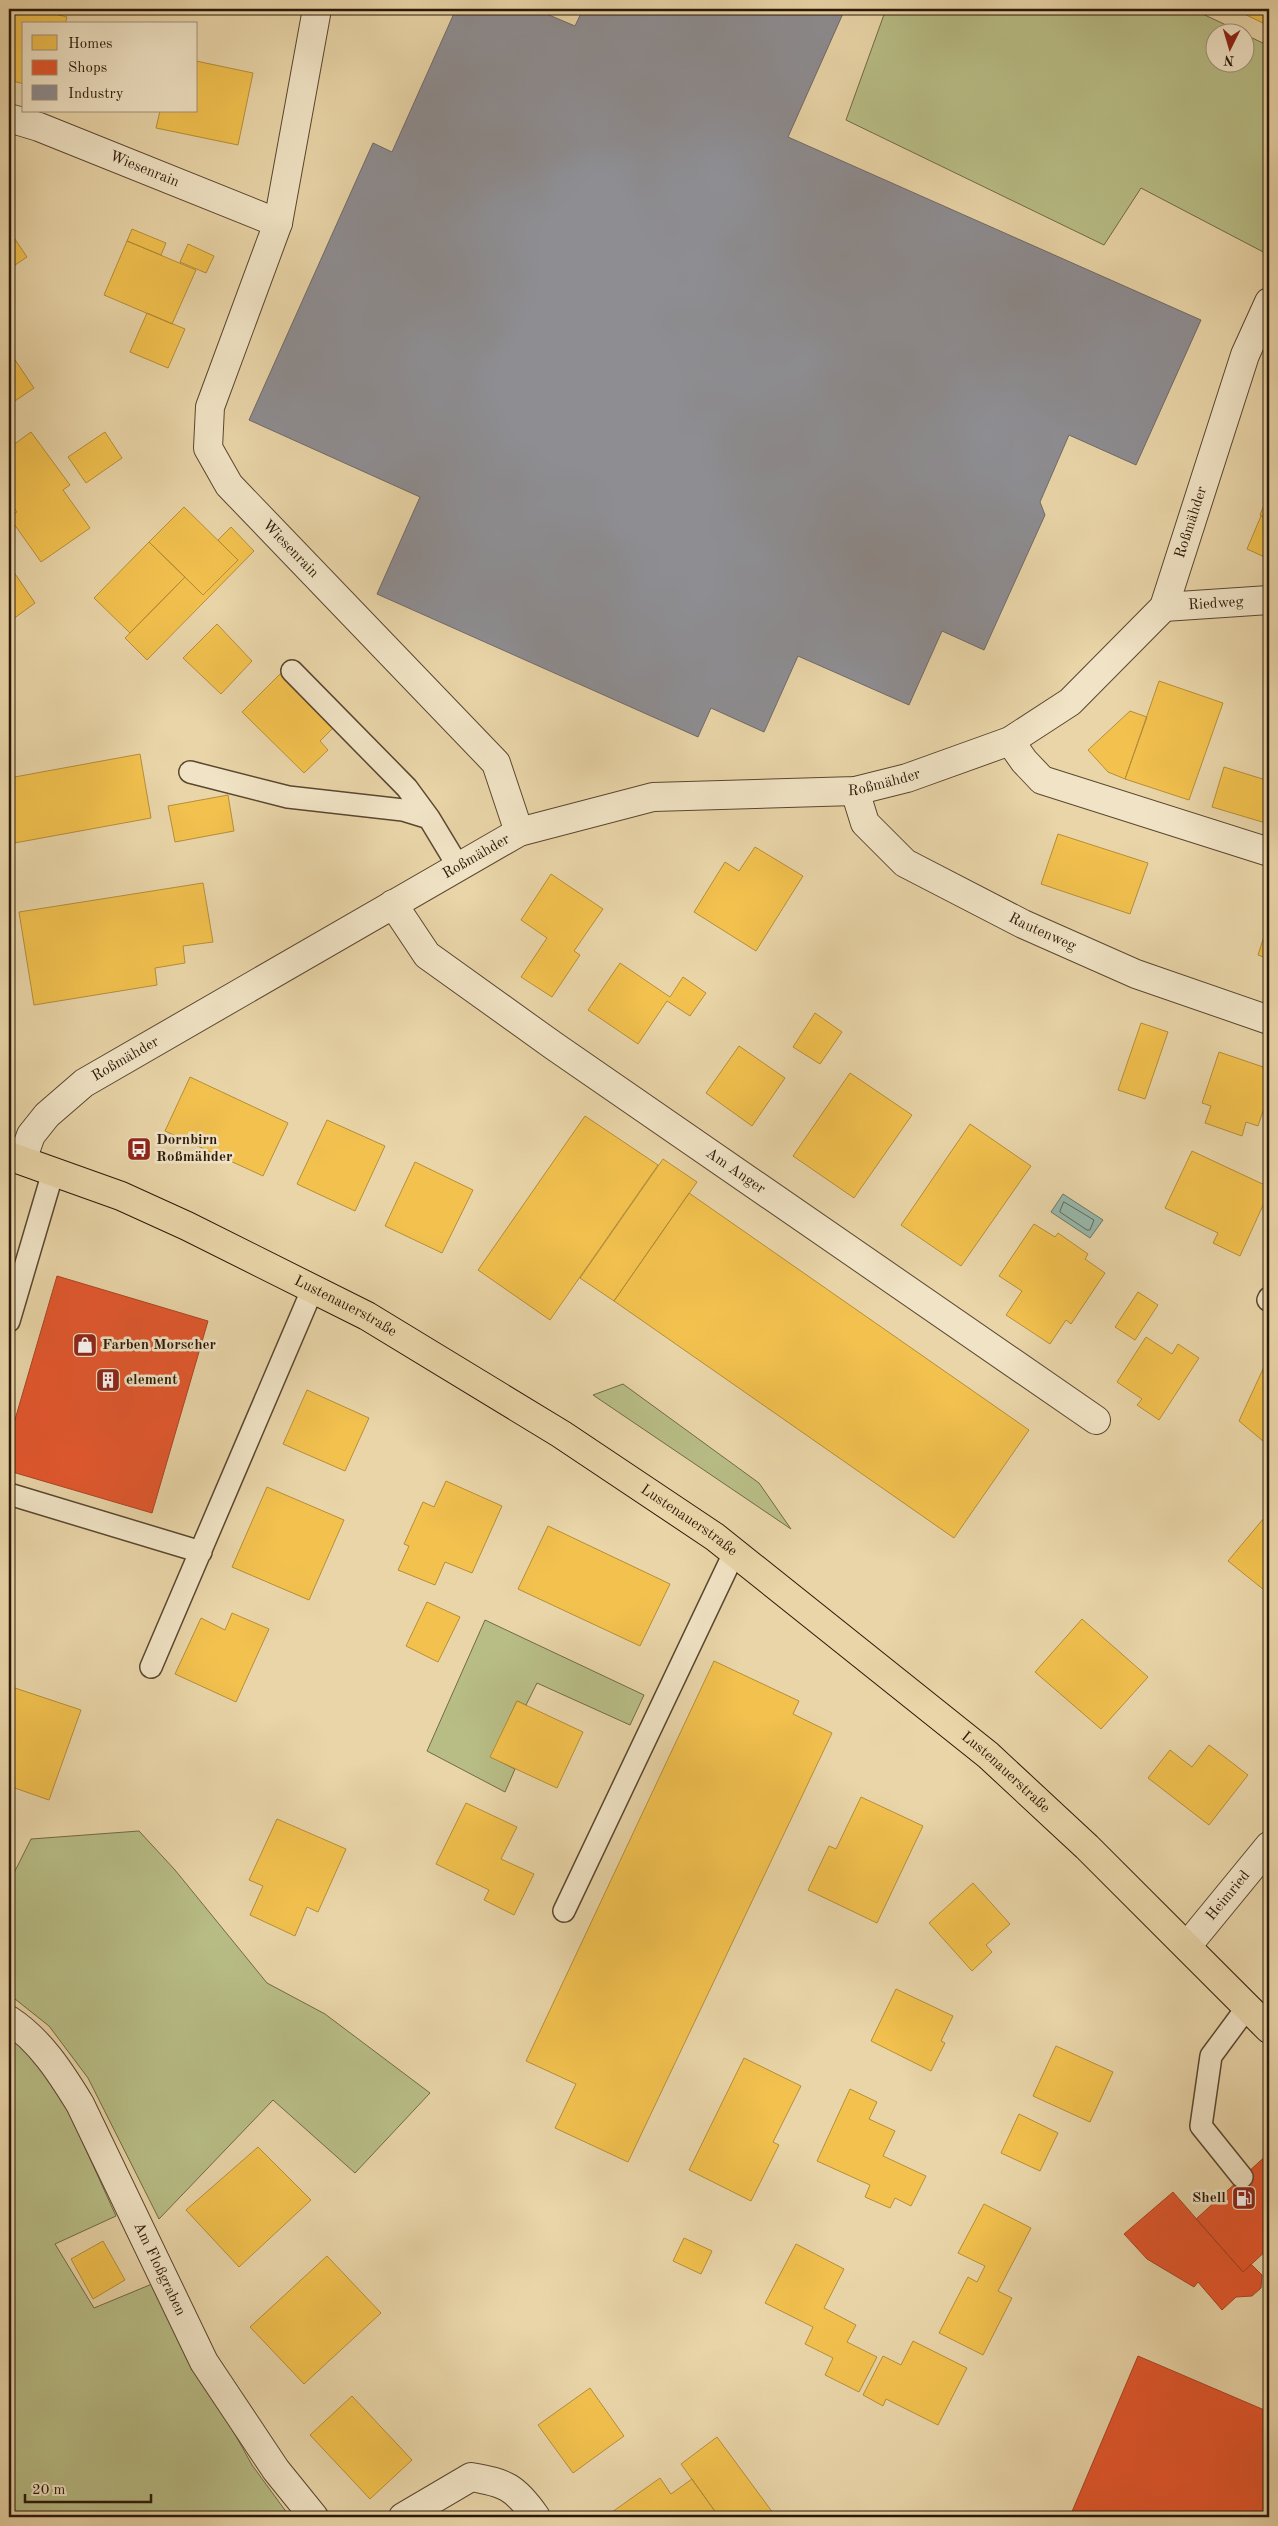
<svg xmlns="http://www.w3.org/2000/svg" width="1278" height="2526" viewBox="0 0 1278 2526" font-family="'Old Standard TT',serif">
	<rect width="100%" height="100%" fill="#e9d5a8"/>
	<filter id="stains"><feTurbulence type="fractalNoise" baseFrequency=".004" numOctaves="4"/><feColorMatrix values="0 0 0 0 .2 0 0 0 0 .09 0 0 0 0 .02 0 0 0 .5 -.17"/></filter>
	<radialGradient id="worn" r=".72"><stop offset=".6" stop-color="#630" stop-opacity="0"/><stop offset="1" stop-color="#630" stop-opacity=".3"/></radialGradient>
	<!-- green -->
	<path fill="#b8bd86" stroke="#726a46" d="M886,9H1192L1241,32H1216V62H1246V35L1269,46V255L1141,188L1104,245L846,120Z
		M623,1384L759,1483L791,1529L593,1395Z
		M485,1620L644,1695L630,1725L537,1683L526,1705L517,1701L491,1757L515,1769L505,1792L427,1751Z
		M139,1831L175,1870L267,1983L325,2014L430,2093L355,2173L273,2100L159,2219L88,2078L49,2026L15,1999L9,1997V1883L31,1839Z
		M9,2036L51,2073L116,2216L55,2244L94,2308L152,2284L252,2465L290,2517H9Z"/>
	<!-- water -->
	<path fill="#97b8ab" stroke="#6c7869" d="M1063,1194L1103,1220L1090,1238L1051,1212Z"/>
	<!-- homes -->
	<path fill="#f2c14e" stroke="#b68e39" d="M9,9H35L67,17L65,24H24V84L9,80Z
		M1234,9H1269V26Z
		M196,61L253,73L238,145L156,128L160,111H196Z
		M132,229L166,243L161,255L127,241Z
		M9,230L27,257L9,269Z
		M127,241L196,270L172,324L104,295Z
		M188,244L214,256L206,273L180,262Z
		M147,313L185,329L168,368L130,352Z
		M9,351L34,388L9,405Z
		M31,432L70,485L63,490L90,528L41,562L9,517L17,512L9,501V448Z
		M105,432L122,458L86,483L68,457Z
		M1269,493V519L1260,515Z
		M184,507L238,560L203,595L149,542Z
		M1261,516L1269,519V559L1247,549Z
		M231,527L254,551L147,660L125,638L185,577L203,595L238,560L218,540Z
		M149,542L185,577L130,633L94,598Z
		M9,565L35,603L9,622Z
		M217,624L252,661L221,694L183,658Z
		M280,674L334,727L320,741L328,750L304,773L242,712Z
		M1159,681L1223,703L1189,800L1125,779Z
		M1130,711L1147,717L1125,779L1108,772L1088,750Z
		M140,754L151,818L9,844V778Z
		M1224,767L1269,781V824L1212,807Z
		M228,795L234,831L175,842L168,806Z
		M1058,834L1148,863L1130,914L1041,884Z
		M755,847L803,876L756,951L694,912L725,862L739,871Z
		M551,874L603,909L574,951L580,955L552,997L521,977L547,938L521,920Z
		M203,883L213,942L183,946L185,963L155,968L157,985L34,1005L19,912Z
		M1269,921V959L1258,955Z
		M620,963L670,997L683,977L706,993L690,1016L667,1001L638,1044L588,1010Z
		M815,1013L842,1032L820,1064L793,1047Z
		M1141,1023L1168,1032L1145,1099L1118,1090Z
		M739,1046L785,1078L752,1126L706,1093Z
		M1219,1052L1269,1069V1093L1258,1126L1246,1122L1242,1136L1205,1123L1211,1106L1202,1103Z
		M850,1073L912,1115L854,1198L793,1156Z
		M190,1077L288,1123L263,1176L165,1131Z
		M585,1116L658,1165L550,1320L478,1270Z
		M327,1120L385,1146L355,1211L297,1184Z
		M970,1124L1031,1166L961,1266L901,1225Z
		M1192,1151L1269,1187V1192L1240,1256L1213,1243L1218,1233L1165,1208Z
		M663,1159L697,1182L614,1301L580,1278Z
		M415,1162L473,1190L442,1253L385,1226Z
		M689,1193L1029,1430L954,1538L614,1301Z
		M1034,1224L1055,1237L1058,1233L1088,1254L1085,1259L1105,1273L1071,1324L1066,1320L1050,1344L1006,1315L1022,1291L999,1276Z
		M1138,1292L1158,1305L1135,1340L1115,1327Z
		M1146,1337L1172,1354L1178,1344L1199,1358L1159,1420L1137,1405L1142,1399L1117,1382Z
		M1269,1356V1446L1239,1421Z
		M307,1390L369,1418L345,1471L283,1444Z
		M446,1481L502,1506L472,1573L445,1562L435,1585L398,1570L409,1546L404,1544L423,1502L434,1507Z
		M267,1487L344,1520L309,1600L232,1567Z
		M1269,1512V1594L1228,1561Z
		M548,1526L670,1584L640,1646L518,1589Z
		M427,1602L460,1617L438,1662L406,1646Z
		M232,1613L269,1629L236,1702L175,1674L201,1618L225,1630Z
		M1082,1619L1148,1677L1101,1729L1035,1672Z
		M714,1661L799,1701L793,1714L832,1733L628,2162L555,2128L576,2084L526,2061Z
		M9,1686L81,1710L49,1800L9,1786Z
		M517,1701L583,1732L557,1788L490,1757Z
		M1209,1745L1248,1775L1209,1825L1148,1778L1170,1750L1192,1767Z
		M861,1797L923,1826L877,1923L808,1890L829,1846L836,1849Z
		M466,1803L517,1827L501,1859L534,1874L514,1915L484,1900L489,1890L436,1864Z
		M277,1819L346,1849L318,1912L307,1907L295,1936L250,1915L263,1886L249,1880Z
		M973,1883L1010,1924L986,1945L992,1952L972,1971L929,1923Z
		M896,1989L953,2016L941,2041L945,2043L931,2071L871,2041Z
		M1056,2046L1113,2072L1090,2122L1033,2096Z
		M744,2058L801,2086L773,2142L779,2145L751,2201L689,2170Z
		M850,2089L877,2102L869,2119L895,2131L883,2156L926,2176L911,2206L895,2198L890,2208L865,2197L870,2185L817,2161Z
		M1019,2114L1058,2133L1040,2171L1001,2153Z
		M258,2147L311,2200L239,2267L186,2210Z
		M984,2204L1031,2228L998,2291L1012,2298L983,2355L939,2333L968,2277L977,2282L985,2266L958,2253Z
		M684,2238L712,2251L701,2274L673,2261Z
		M103,2241L125,2280L93,2299L71,2259Z
		M796,2244L844,2269L824,2308L856,2325L847,2342L877,2357L859,2392L825,2375L833,2358L805,2344L813,2327L765,2303Z
		M327,2256L381,2313L304,2384L250,2327Z
		M913,2341L967,2368L938,2425L886,2399L883,2406L863,2395L883,2356L901,2365Z
		M590,2388L624,2436L573,2473L538,2425Z
		M352,2396L412,2460L370,2499L310,2435Z
		M717,2437L776,2517H719L681,2464Z
		M660,2478L671,2494L692,2479L719,2517H605Z"/>
	<!-- shops -->
	<path fill="#e4572e" stroke="#ac4422" d="M57,1276L208,1321L152,1513L9,1471V1440Z
		M1269,2153V2248L1243,2272L1196,2219Z
		M1173,2192L1243,2272L1251,2264L1262,2275L1261,2288L1252,2296L1236,2297L1222,2310L1198,2282L1194,2287L1147,2259L1124,2234Z
		M1138,2356L1269,2412V2517H1079L1071,2514Z"/>
	<!-- industry -->
	<path fill="#8d8d92" stroke="#706a68" d="M456,9L468,11L469,9H535L575,26L583,9H845L788,137L1201,320L1136,465L1069,435L1040,502L1045,515L984,650L942,631L909,705L798,656L764,732L711,708L698,737L377,594L420,497L249,420L373,143L392,152Z"/>
	<g fill="none" stroke-linecap="round" stroke-linejoin="round">
		<!-- shore -->
		<path stroke="#616859" stroke-width="1" d="M1064,1202L1094,1220L1090,1230H1087L1060,1212Z"/>
		<defs>
			<path id="service" d="M292,671L407,788L429,818
				M190,772L288,797L403,810L429,818L458,866
				M1268,1300L1269,1298
				M9,1321L53,1172
				M9,1494L201,1552
				M151,1667L313,1288
				M564,1911L735,1551
				M1242,2177L1201,2126L1211,2056L1248,2006"/>
			<g id="minor">
				<path id="s1" d="M317,9L278,223L210,407L208,448L229,485L496,763L519,832"/>
				<path id="s2" d="M9,118L39,127L278,223"/>
				<path id="s3" d="M1164,607L1269,600"/>
				<path d="M1010,741L1024,761L1042,780L1269,852"/>
				<path id="s4" d="M855,791L865,823L905,863L1023,924L1136,974L1269,1020"/>
				<path id="s5" d="M393,904L427,955L554,1046L1096,1420"/>
				<path id="s6" d="M22,1160L31,1135L47,1115L84,1083L519,832L653,797L855,791L907,778L1010,741L1070,702L1164,607L1245,355L1269,302"/>
				<path id="s7" d="M1187,1946L1269,1846"/>
				<path id="s8" d="M9,2020C40,2040 61,2073 80,2104L204,2362L276,2470L314,2517"/>
				<path d="M403,2517L471,2477C506,2483 515,2487 536,2517"/>
			</g>
			<g id="primary">
				<path id="s9" d="M9,1156L121,1196L187,1226L367,1316L561,1434L715,1537L988,1755L1087,1847L1269,2029"/>
			</g>
		</defs>
		<!-- service casing -->
		<use href="#service" stroke="#5a472f" stroke-width="24"/>
		<!-- minor casing -->
		<use href="#minor" stroke="#5a472f" stroke-width="30"/>
		<!-- primary casing -->
		<use href="#primary" stroke="#2b1807" stroke-width="30"/>
		<!-- service -->
		<use href="#service" stroke="#f1e4c6" stroke-width="21"/>
		<!-- minor -->
		<use href="#minor" stroke="#f1e4c6" stroke-width="28"/>
		<!-- primary -->
		<use href="#primary" stroke="#e9d5a8" stroke-width="28"/>
	</g>
	<!-- icons -->
	<defs>
		<symbol id="bus-square" viewBox="-11 -11 22 22"><rect x="-9" y="-9" width="18" height="18" rx="4" fill="#8f2418" stroke="#f1e4c6"/><path d="M-5-6H5V4H4V6H2V4H-2V6H-4V4H-5ZM-3.5-4V0h7V-4ZM-3.5 1.2v1.5H-2V1.2ZM2 1.2v1.5H3.5V1.2Z" fill="#fff"/></symbol>
		<symbol id="shop-square" viewBox="-11 -11 22 22"><rect x="-9" y="-9" width="18" height="18" rx="4" fill="#8f2418" stroke="#f1e4c6"/><path d="M-5-2.5h2.3a2.7 3.5 0 0 1 5.4 0H5L5.5 6h-11ZM-1.5-2.5h3a1.5 2.3 0 0 0-3 0Z" fill="#fff"/></symbol>
		<symbol id="building-square" viewBox="-11 -11 22 22"><rect x="-9" y="-9" width="18" height="18" rx="4" fill="#8f2418" stroke="#f1e4c6"/><path d="M-4-6H4V6H1V3H-1V6H-4ZM-2.5-4.3h1.7v1.8h-1.7ZM.8-4.3h1.7v1.8H.8ZM-2.5-1h1.7V.8h-1.7ZM.8-1h1.7V.8H.8Z" fill="#fff"/></symbol>
		<symbol id="fuel-square" viewBox="-11 -11 22 22"><rect x="-9" y="-9" width="18" height="18" rx="4" fill="#8f2418" stroke="#f1e4c6"/><path d="M-5.5-6h7V0h2V4h1.3V-2.5L3-4.5l.8-.8L6-3V5H2.5V1h-1V6h-7ZM-4.2-4.7v3.2H.2V-4.7Z" fill="#fff"/></symbol>
	</defs>
	<g fill-rule="evenodd">
		<use href="#bus-square" x="125" y="1135" width="28" height="28"/>
		<use href="#shop-square" x="71" y="1331" width="28" height="28"/>
		<use href="#building-square" x="94" y="1366" width="28" height="28"/>
		<use href="#fuel-square" x="1230" y="2184" width="28" height="28"/>
	</g>
	<g text-anchor="middle" dominant-baseline="central" stroke-width="5" stroke-linejoin="round" paint-order="stroke">
		<!-- street labels -->
		<g font-size="15" fill="#2b1807" stroke="#f1e4c6">
			<text stroke="none"><textPath href="#s2" startOffset="145">Wiesenrain</textPath></text>
			<text stroke="none"><textPath href="#s6" startOffset="1401">Roßmähder</textPath></text>
			<text stroke="none"><textPath href="#s1" startOffset="586">Wiesenrain</textPath></text>
			<text stroke="none"><textPath href="#s3" startOffset="52">Riedweg</textPath></text>
			<text stroke="none"><textPath href="#s6" startOffset="974">Roßmähder</textPath></text>
			<text stroke="none"><textPath href="#s6" startOffset="554">Roßmähder</textPath></text>
			<text stroke="none"><textPath href="#s4" startOffset="244">Rautenweg</textPath></text>
			<text stroke="none"><textPath href="#s6" startOffset="149">Roßmähder</textPath></text>
			<text stroke="none"><textPath href="#s5" startOffset="438">Am Anger</textPath></text>
			<text stroke="none"><textPath href="#s9" startOffset="369">Lustenauerstraße</textPath></text>
			<text stroke="none"><textPath href="#s9" startOffset="774">Lustenauerstraße</textPath></text>
			<text stroke="none"><textPath href="#s9" startOffset="1179">Lustenauerstraße</textPath></text>
			<text stroke="none"><textPath href="#s7" startOffset="65">Heimried</textPath></text>
			<text stroke="none"><textPath href="#s8" startOffset="294">Am Floßgraben</textPath></text>
		</g>
		<!-- poi labels -->
		<g font-size="15" font-weight="bold" fill="#2b1807" stroke="#f1e4c6" text-anchor="start">
			<text x="156" y="1140">Dornbirn<tspan x="156" dy="17">Roßmähder</tspan></text>
			<text x="102" y="1345">Farben Morscher</text>
			<text x="126" y="1380">element</text>
			<text x="1226" y="2198" text-anchor="end">Shell</text>
		</g>
	</g>
	<!-- margin -->
	<rect width="1278" height="2526" fill="none" stroke="#e9d5a8" stroke-width="30"/>
	<rect x="10" y="10" width="1258" height="2506" fill="none" stroke="#2b1807" stroke-width="2.5"/>
	<rect x="15" y="15" width="1248" height="2496" fill="none" stroke="#2b1807"/>
	<!-- legend -->
	<rect x="22" y="22" width="175" height="90" fill="#f1e4c6" stroke="#a2927a"/>
	<rect x="32" y="35" width="25" height="15" fill="#f2c14e" stroke="#a2927a"/>
	<text x="68" y="48" font-size="15" fill="#2b1807">Homes</text>
	<rect x="32" y="60" width="25" height="15" fill="#e4572e" stroke="#a2927a"/>
	<text x="68" y="72" font-size="15" fill="#2b1807">Shops</text>
	<rect x="32" y="85" width="25" height="15" fill="#8d8d92" stroke="#a2927a"/>
	<text x="68" y="98" font-size="15" fill="#2b1807">Industry</text>
	<!-- north arrow -->
	<g transform="translate(1230 48) rotate(185)"><circle r="24" fill="#f1e4c6" stroke="#a2927a"/>
	<path d="M0-4L9 19L0 12L-9 19Z" fill="#8f2418"/>
	<text y="-8" font-size="14" font-weight="bold" text-anchor="middle" fill="#2b1807">N</text>
	</g>
	<!-- scale -->
	<path d="M25 2494v8h126v-8" fill="none" stroke="#2b1807" stroke-width="2.5"/>
	<text x="32" y="2494" font-size="15" fill="#2b1807" stroke="#f1e4c6" stroke-width="4" paint-order="stroke">20 m</text>
	<rect width="100%" height="100%" filter="url(#stains)"/>
	<rect width="100%" height="100%" fill="url(#worn)"/>
</svg>
